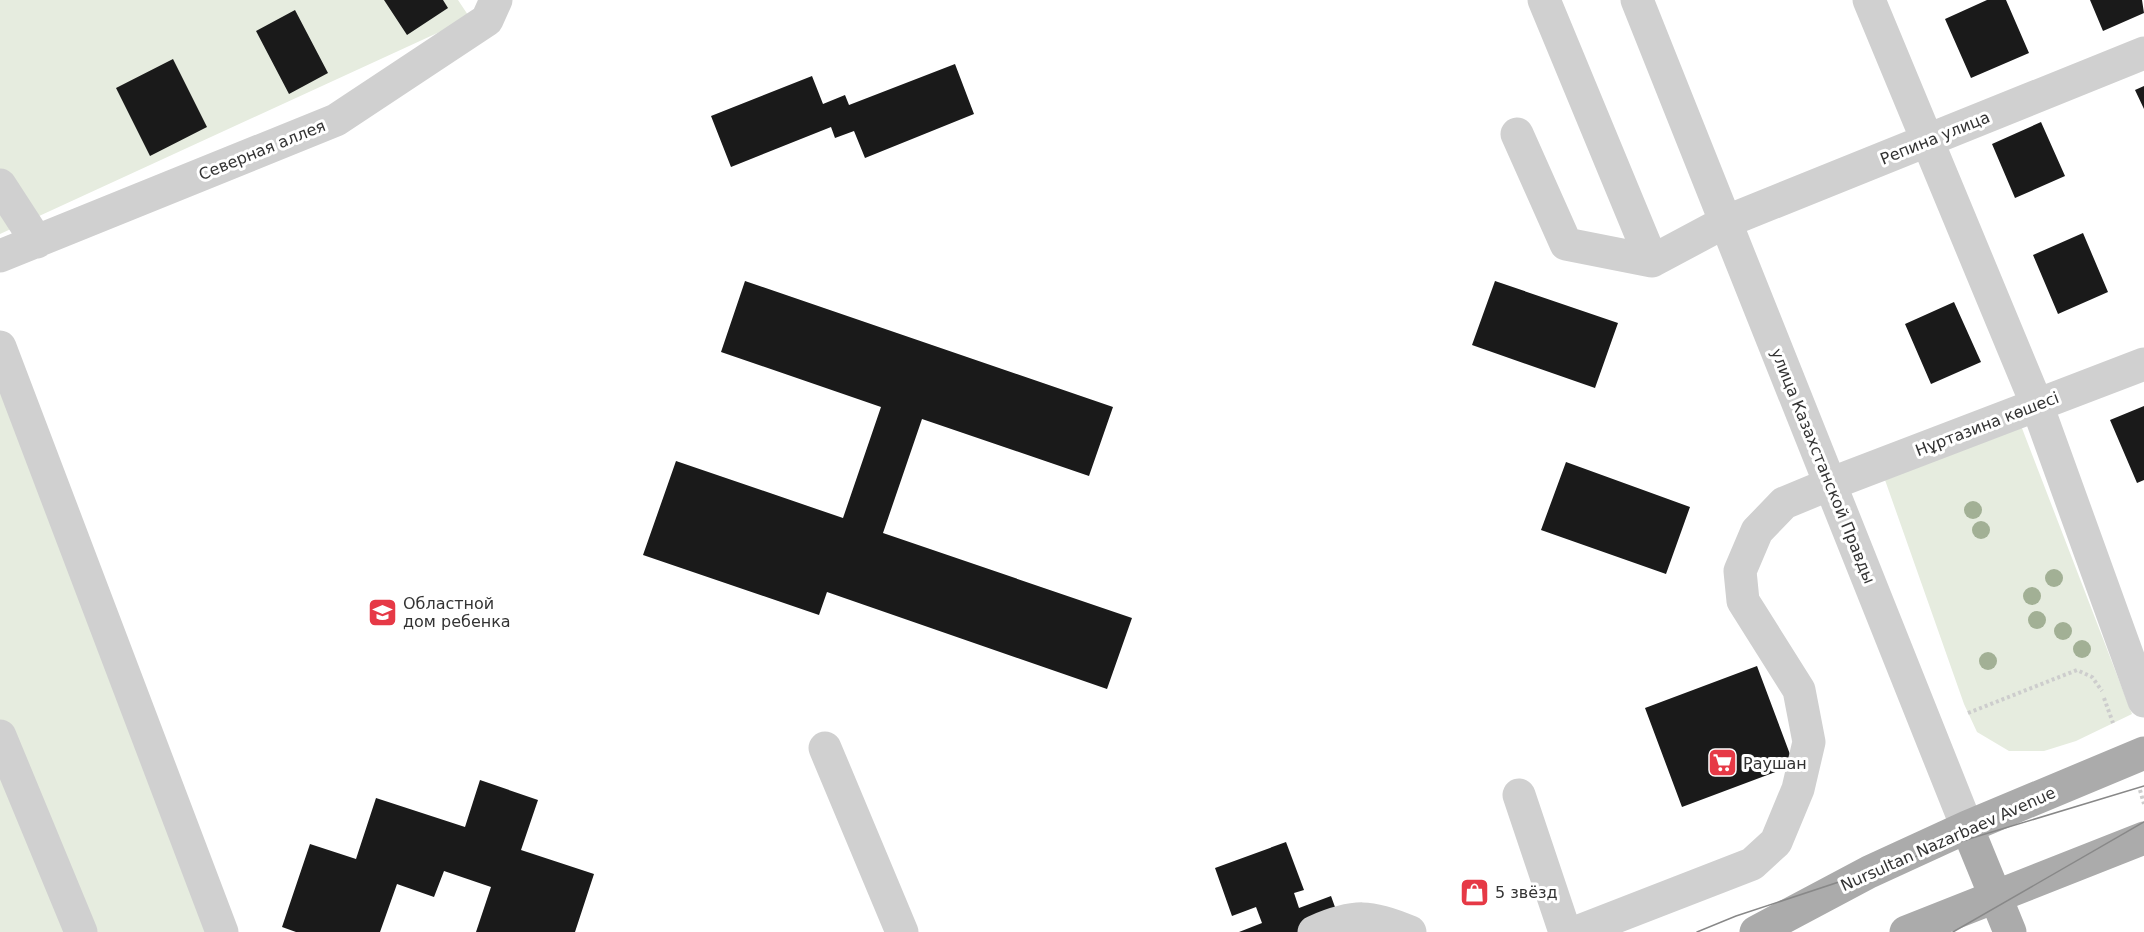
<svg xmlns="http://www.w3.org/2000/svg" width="2144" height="932" viewBox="0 0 2144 932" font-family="'DejaVu Sans',sans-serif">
	<rect width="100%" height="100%" fill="#fff"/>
	<!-- green -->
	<path fill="#e6ecdf" d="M0,0H458L470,18L0,234Z
		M0,377L213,932H0Z
		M2020,423L2132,714L2076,741L2044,751H2009L1977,732L1964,704L1885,480Z"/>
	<!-- building -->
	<path fill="#1a1a1a" d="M384,0H443L448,8L407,35Z
		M1987,0H2006L2029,53L1971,78L1945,19Z
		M2090,0H2142L2144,13L2103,31Z
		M295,10L328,73L289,94L256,31Z
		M173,59L207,127L150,156L116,88Z
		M955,64L974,114L865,158L854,131L835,138L831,127L731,167L711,116L812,76L823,104L845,95L849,105Z
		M2144,86V109L2135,90Z
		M2041,122L2065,176L2015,198L1992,144Z
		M2083,233L2108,292L2058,314L2033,255Z
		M745,281L1113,407L1089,476L922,419L883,533L1132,618L1107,689L827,592L819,615L643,555L676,461L843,518L881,407L721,352Z
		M1495,281L1618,323L1595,388L1472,345Z
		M1954,302L1981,362L1931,384L1905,324Z
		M2144,406V480L2137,483L2110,420Z
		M1566,462L1690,507L1666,574L1541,530Z
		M1757,666L1794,765L1682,807L1645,708Z
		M480,780L538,800L521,850L594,874L575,932H476L491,887L444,871L434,897L397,884L380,932H296L282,927L310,844L356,859L376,798L465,827Z
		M1286,842L1304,890L1294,893L1299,908L1331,896L1344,932H1239L1262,923L1256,907L1232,916L1215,868Z"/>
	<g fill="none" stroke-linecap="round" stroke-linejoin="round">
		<!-- path -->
		<path stroke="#cdcdcd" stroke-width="4" stroke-dasharray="3 3" stroke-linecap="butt" d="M2104,698L2113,723
			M1968,713L2077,670L2092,677L2102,691
			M2140,790L2144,804"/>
		<!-- minor -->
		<path stroke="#d0d0d0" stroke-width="33" d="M1544,0L1652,261
			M1637,0L1967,827
			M1869,0L2037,405L2144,701
			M1517,134L1566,244L1652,261L1725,222L2144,53
			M0,185L37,242
			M0,256L336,120L487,20L496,0
			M0,347L222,932
			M0,736L81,932
			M825,748L902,932
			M1519,795L1565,932
			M1314,932C1354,914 1371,915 1410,932
			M1577,932L1752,864L1776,842L1798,789L1809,742L1799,690L1743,601L1740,571L1757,531L1784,503L1830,484L2144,364"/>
		<!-- major -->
		<path stroke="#ababab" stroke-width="33" d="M1967,827L2010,932
			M1756,932L1869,872L1967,827L2144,753
			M1906,932L2144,838"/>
		<!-- tram -->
		<path stroke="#888" stroke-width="1.5" d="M1697,932L1736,916L1972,838L2144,786
			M1953,932L2144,822"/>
	</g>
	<!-- trees -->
	<g fill="#a2b095">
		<circle cx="1973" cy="510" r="9"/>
		<circle cx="1981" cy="530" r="9"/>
		<circle cx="2054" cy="578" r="9"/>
		<circle cx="2032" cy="596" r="9"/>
		<circle cx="2037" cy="620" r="9"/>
		<circle cx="2063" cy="631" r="9"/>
		<circle cx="2082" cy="649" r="9"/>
		<circle cx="1988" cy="661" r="9"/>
	</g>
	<!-- icons -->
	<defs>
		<symbol id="school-square" viewBox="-11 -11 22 22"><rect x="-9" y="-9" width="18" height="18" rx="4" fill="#e63946" stroke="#fff"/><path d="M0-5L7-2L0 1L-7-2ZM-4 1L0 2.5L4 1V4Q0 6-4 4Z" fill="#fff"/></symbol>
		<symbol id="supermarket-square" viewBox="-11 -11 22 22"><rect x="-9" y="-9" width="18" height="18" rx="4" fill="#e63946" stroke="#fff"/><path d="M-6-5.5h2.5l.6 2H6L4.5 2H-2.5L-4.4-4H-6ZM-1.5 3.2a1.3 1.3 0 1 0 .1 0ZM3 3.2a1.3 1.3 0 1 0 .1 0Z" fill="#fff"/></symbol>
		<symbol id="shop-square" viewBox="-11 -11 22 22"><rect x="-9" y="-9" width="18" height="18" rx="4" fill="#e63946" stroke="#fff"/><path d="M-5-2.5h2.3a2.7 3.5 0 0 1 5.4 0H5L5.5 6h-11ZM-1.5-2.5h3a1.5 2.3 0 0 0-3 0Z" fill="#fff"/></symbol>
	</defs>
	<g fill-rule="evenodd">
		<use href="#school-square" x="366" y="596" width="33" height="33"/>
		<use href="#supermarket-square" x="1706" y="746" width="33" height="33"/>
		<use href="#shop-square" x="1458" y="876" width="33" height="33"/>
	</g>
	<g text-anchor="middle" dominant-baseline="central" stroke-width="6" stroke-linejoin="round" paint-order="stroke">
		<!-- street labels -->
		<g font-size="16" fill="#333" stroke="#fff">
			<text transform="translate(1935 138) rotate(-22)">Репина улица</text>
			<text transform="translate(262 150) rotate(-22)">Северная аллея</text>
			<text transform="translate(1987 424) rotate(-21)">Нұртазина көшесі</text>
			<text transform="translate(1823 466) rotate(68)">улица Казахстанской Правды</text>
			<text transform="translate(1948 839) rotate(-24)">Nursultan Nazarbaev Avenue</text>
		</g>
		<!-- poi labels -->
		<g font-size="16" fill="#333" stroke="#fff" text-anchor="start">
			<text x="403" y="603">Областной<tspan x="403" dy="18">дом ребенка</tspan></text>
			<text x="1743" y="763">Раушан</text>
			<text x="1495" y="892">5 звёзд</text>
		</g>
	</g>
</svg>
